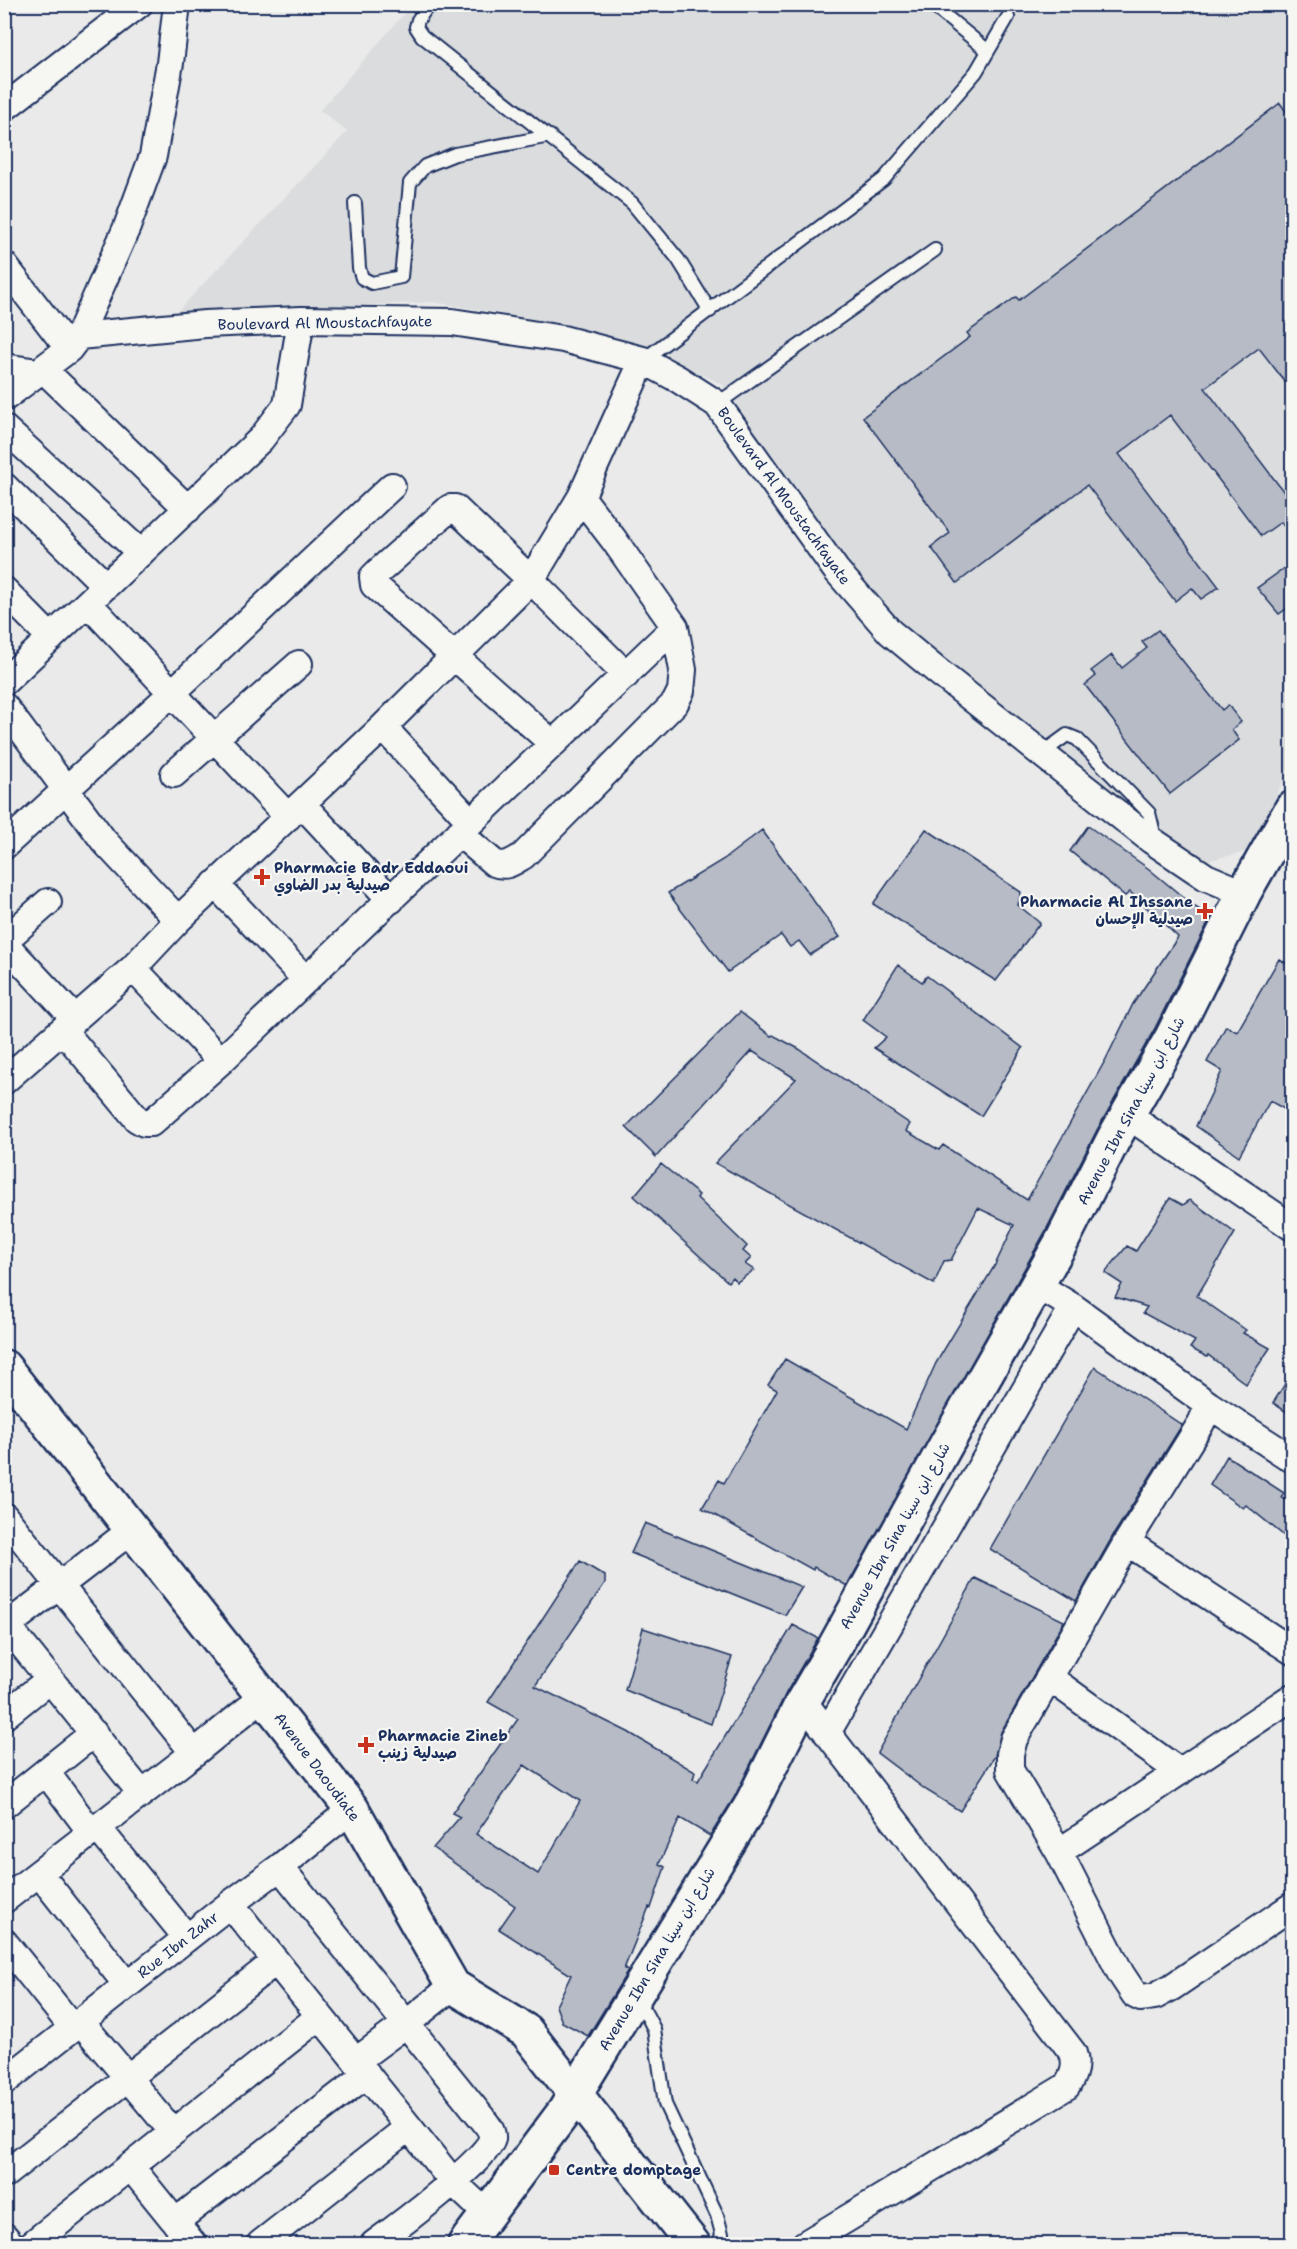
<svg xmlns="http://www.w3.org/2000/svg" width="1297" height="2249" viewBox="0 0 1297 2249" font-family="'Shantell Sans','Playpen Sans Arabic',sans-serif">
	<rect width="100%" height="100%" fill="#e9eae9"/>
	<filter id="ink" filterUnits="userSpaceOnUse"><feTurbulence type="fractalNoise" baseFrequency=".0167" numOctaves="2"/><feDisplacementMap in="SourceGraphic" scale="12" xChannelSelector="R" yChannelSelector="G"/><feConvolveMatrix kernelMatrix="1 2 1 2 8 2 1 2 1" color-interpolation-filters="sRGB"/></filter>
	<g filter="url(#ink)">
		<!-- built -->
		<path fill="#dadcde" d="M412,5H1292V762L1250,851L1200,862L930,648L867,591L722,384L647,348L493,312L433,302L173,316L347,132L320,110Z"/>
		<!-- building -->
		<path fill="#b6bbc6" stroke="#1b2f5e" stroke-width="1.5" fill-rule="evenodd" d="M1280,103L1293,121V392L1259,348L1205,388L1293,504V538L1281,522L1261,536L1170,415L1119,454L1219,587L1201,599L1192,588L1175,601L1087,485L957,583L931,547L950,533L863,417L970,337L967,333L1016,297L1019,300Z
			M1293,562V604L1279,614L1257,588Z
			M1158,630L1222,710L1228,705L1241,722L1232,730L1239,740L1170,794L1085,685L1096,676L1091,671L1112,655L1122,668L1147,648L1142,642Z
			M1088,826L1149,869L1195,907L1211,917L1155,1028L1097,1130L1045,1232L847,1586L814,1567L813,1570L702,1508L719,1480L724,1483L777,1390L768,1385L785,1359L906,1429L936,1363L995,1265L1014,1225L978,1208L951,1260L944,1261L934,1284L715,1163L796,1079L752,1051L656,1157L626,1127L740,1012L771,1036L773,1035L799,1049L910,1124L906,1131L939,1150L943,1145L1027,1200L1106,1059L1133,1004L1178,937L1130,892L1125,896L1070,851Z
			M926,829L1021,892L1018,905L1040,923L996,981L873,904Z
			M762,830L840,937L810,955L799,941L790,947L781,935L728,972L668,893L724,859Z
			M1279,959L1293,967V1114L1270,1101L1239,1156L1196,1126L1222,1071L1207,1062L1226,1026L1237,1032Z
			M898,965L922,982L927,976L1023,1048L981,1116L874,1048L886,1037L863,1020Z
			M661,1164L699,1195L697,1198L747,1246L743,1251L751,1258L745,1264L754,1270L737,1282L732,1277L728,1282L634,1196Z
			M1170,1198L1183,1205L1190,1200L1235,1233L1197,1296L1246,1330L1243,1333L1270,1348L1246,1384L1208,1355L1207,1357L1190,1348L1195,1341L1143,1313L1147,1307L1115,1297L1122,1284L1105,1273L1127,1246L1136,1251Z
			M1095,1367L1182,1425L1114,1534L1076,1601L990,1549Z
			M1293,1371V1416L1273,1403Z
			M1227,1456L1284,1493L1281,1497L1293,1504V1543L1246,1505L1243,1508L1210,1485Z
			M645,1523L802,1587L785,1615L631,1553Z
			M580,1561L605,1576V1583L535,1686L628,1732L695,1772L693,1779L698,1781L793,1625L818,1638L786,1693L734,1798L710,1836L680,1818L659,1864L665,1867L651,1908L649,1907L624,1969L628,1971L588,2036L562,2022L556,2006L571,1975L499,1929L515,1906L433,1848L460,1817L452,1813L518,1719L488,1702ZM524,1765L580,1801L538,1874L476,1834Z
			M975,1578L1064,1621L1001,1732L995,1756L960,1811L926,1790L877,1753Z
			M643,1628L732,1657L711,1724L625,1690Z"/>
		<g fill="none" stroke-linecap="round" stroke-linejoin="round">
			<defs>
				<path id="lane" d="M429,4L418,20L416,27L422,36L632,203L678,259L710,311
					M931,4L988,51
					M355,203L359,268L362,278L372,283L401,277L410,183L425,166L455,154L550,136
					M643,360L884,179L976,72L1008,17
					M717,404L935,250
					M1041,754L1067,735L1077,739L1149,813L1153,829L1151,839
					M634,2000L645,2012L654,2029L665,2104L717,2215L722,2234L719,2244"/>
				<path id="street" d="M4,108L139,4
					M4,265L69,349
					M79,336L205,324L301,320L452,322L563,339L643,360L678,379L717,404L836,570L890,632L937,671L1151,840L1206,877L1244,893
					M4,367L38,372
					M43,369L188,509
					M4,398L69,349L79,336L127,227L153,156L170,63L177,4
					M4,428L141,553
					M4,486L106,586
					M4,590L51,638
					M88,603L288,817
					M4,682L261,439L287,405L301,320
					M4,706L104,841L178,920
					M383,727L471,822
					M552,743L374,585L373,577L378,572L450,508H455L531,580L626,675
					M174,774L299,664
					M302,804L391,900
					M459,833L494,863C506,868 513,862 523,856L675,703L681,691L683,670L675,627L614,540L581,497
					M4,846L172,693L392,486
					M215,884L306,980
					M4,941L48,902
					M4,943L75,1019
					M133,968L221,1061
					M63,1030L137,1119L144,1123H151L221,1061L675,627
					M4,1081L133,968L178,920L383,727L531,580L581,497L643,360
					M1127,1115L1292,1227
					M1037,1285L1073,1307L1209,1405L1292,1459
					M1209,1405L1201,1423L1127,1542L1014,1739L1010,1754V1770L1059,1852L1121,1974L1135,1995L1141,1998L1155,1996L1172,1987L1292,1906
					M4,1516L194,1753
					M1127,1542L1292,1651
					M4,1622L141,1793
					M4,1628L133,1529
					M1050,1678L1180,1772
					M803,1701L1073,2053C1077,2065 1074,2075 1067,2086L805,2244
					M4,1716L50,1679
					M827,1733L1073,1307
					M46,1772L91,1832
					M4,1805L94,1733
					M97,1827L187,1938
					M1059,1852L1292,1697
					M280,1867L482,2118C486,2123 493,2131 492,2139C487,2160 396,2228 374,2244
					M39,1873L127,1985
					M4,1900L194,1753L264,1696
					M230,1904L453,2182L487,2214
					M4,1942L73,2028
					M81,2022L173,2132
					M356,2061L406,2024L453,1986
					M4,2082L230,1904L280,1867L352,1809
					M130,2166L193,2244
					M4,2175L276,1961
					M175,2222L367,2074
					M4,2236L11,2244
					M32,2244L320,2016
					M260,2244L409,2127"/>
				<path id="secondary" d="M4,1367L352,1809L453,1986L526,2031L693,2244
					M465,2244L564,2112L750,1807L803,1701L834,1648L947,1443L1062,1241L1114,1138L1172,1037L1244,893L1292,808"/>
			</defs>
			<!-- lane casing -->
			<use href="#lane" stroke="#1b2f5e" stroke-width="16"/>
			<!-- street casing -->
			<use href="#street" stroke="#1b2f5e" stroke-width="30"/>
			<!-- secondary casing -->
			<use href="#secondary" stroke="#1b2f5e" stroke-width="38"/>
			<!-- lane -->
			<use href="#lane" stroke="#f6f6f2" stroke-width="12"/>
			<!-- street -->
			<use href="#street" stroke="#f6f6f2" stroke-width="26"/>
			<!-- secondary -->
			<use href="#secondary" stroke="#f6f6f2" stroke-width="33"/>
		</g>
	</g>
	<!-- markers -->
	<g fill="#c8321e" stroke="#f6f6f2" stroke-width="2">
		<path d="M259 868h6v6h6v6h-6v6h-6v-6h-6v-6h6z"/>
		<path d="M1202 902h6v6h6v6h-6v6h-6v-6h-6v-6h6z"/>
		<path d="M363 1736h6v6h6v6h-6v6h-6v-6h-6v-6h6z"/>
		<rect x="548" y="2164" width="12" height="12" rx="3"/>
	</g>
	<g text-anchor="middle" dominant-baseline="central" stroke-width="4.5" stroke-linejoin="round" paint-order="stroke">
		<!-- street labels -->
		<g font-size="15" fill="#1b2f5e" stroke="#f6f6f2">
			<text transform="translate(325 323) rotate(-1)">Boulevard Al Moustachfayate</text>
			<text transform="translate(784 496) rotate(54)">Boulevard Al Moustachfayate</text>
			<text transform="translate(1131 1111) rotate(-62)">Avenue Ibn Sina شارع ابن سينا</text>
			<text transform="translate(895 1536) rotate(-61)">Avenue Ibn Sina شارع ابن سينا</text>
			<text transform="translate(317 1767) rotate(53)">Avenue Daoudiate</text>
			<text transform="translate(178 1945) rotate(-38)">Rue Ibn Zahr</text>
			<text transform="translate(657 1959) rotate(-59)">Avenue Ibn Sina شارع ابن سينا</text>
		</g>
		<!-- poi labels -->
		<g font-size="15" font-weight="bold" fill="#1b2f5e" stroke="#f6f6f2" text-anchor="start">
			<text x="274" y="868">Pharmacie Badr Eddaoui<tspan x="274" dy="17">صيدلية بدر الضاوي</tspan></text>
			<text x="1193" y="902" text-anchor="end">Pharmacie Al Ihssane<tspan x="1193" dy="17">صيدلية الإحسان</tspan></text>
			<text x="378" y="1736">Pharmacie Zineb<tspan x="378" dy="17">صيدلية زينب</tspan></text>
			<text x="566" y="2170">Centre domptage</text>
		</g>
	</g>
	<!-- margin -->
	<rect width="1297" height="2249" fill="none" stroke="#f6f6f2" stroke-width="24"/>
	<rect x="12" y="12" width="1273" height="2225" fill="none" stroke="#1b2f5e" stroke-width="2" filter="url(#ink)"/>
</svg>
